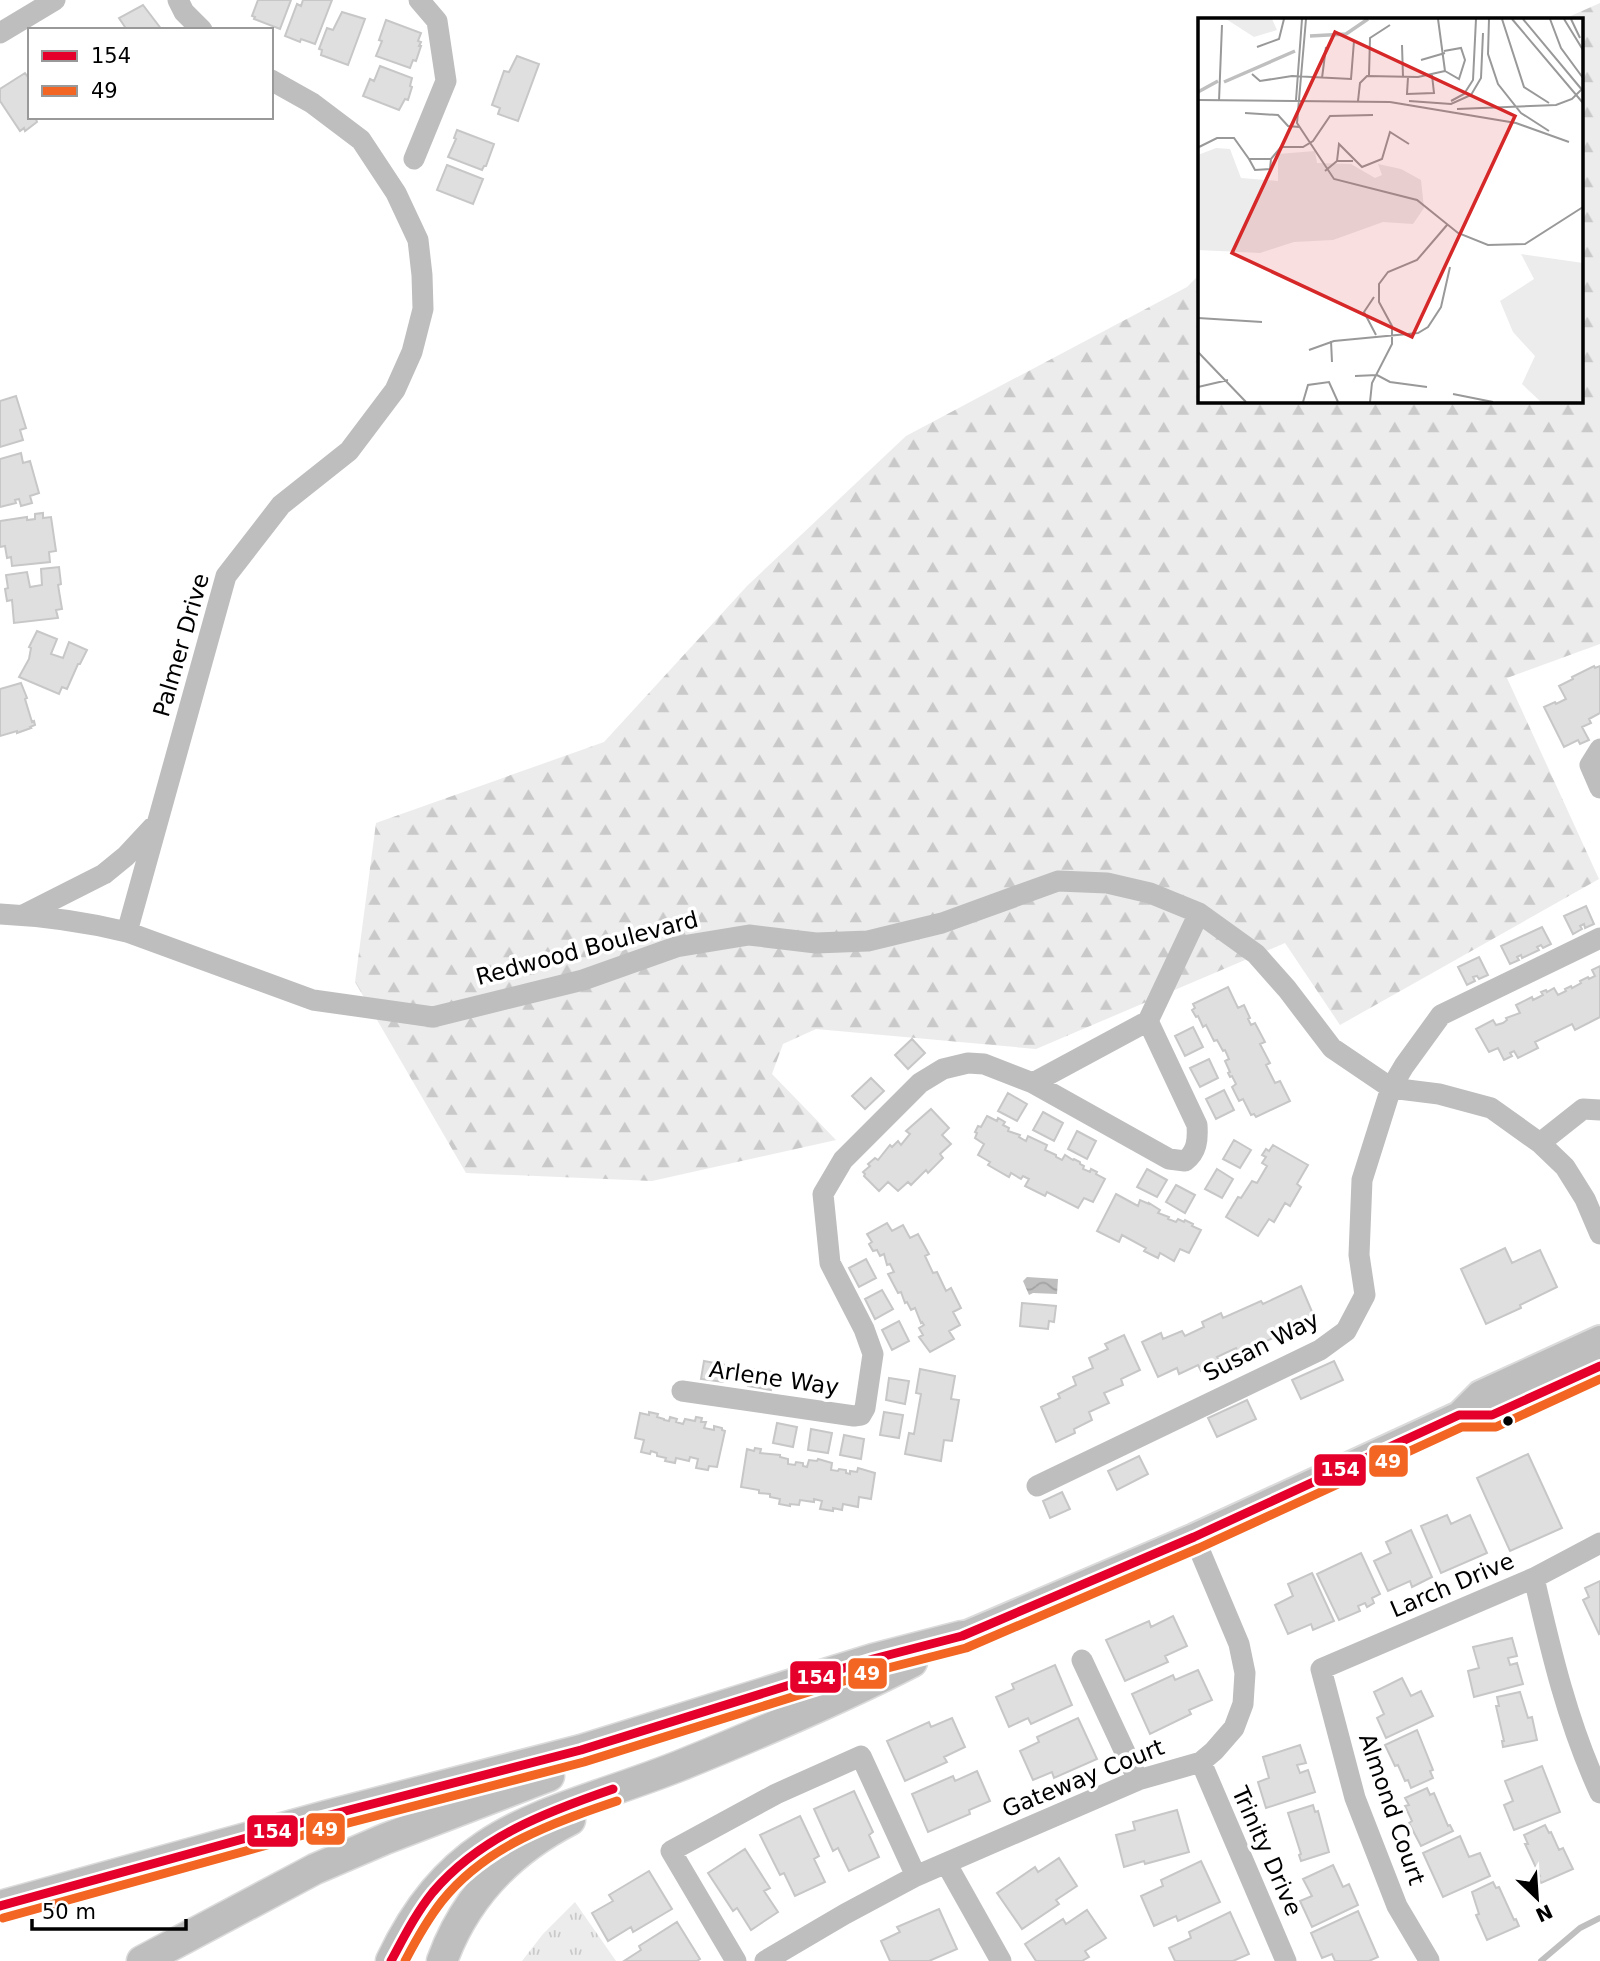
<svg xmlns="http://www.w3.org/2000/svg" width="1600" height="1961" viewBox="0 0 1600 1961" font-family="'DejaVu Sans',sans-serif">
	<defs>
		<pattern id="grass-tufts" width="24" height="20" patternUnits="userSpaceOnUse" patternTransform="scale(1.75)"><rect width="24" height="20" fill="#ececec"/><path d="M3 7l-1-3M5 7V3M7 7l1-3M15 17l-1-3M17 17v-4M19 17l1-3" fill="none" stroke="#c9c9c9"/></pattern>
		<pattern id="forest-firs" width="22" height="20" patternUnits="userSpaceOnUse" patternTransform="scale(1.75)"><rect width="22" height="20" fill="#ececec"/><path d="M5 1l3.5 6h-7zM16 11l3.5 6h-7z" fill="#c9c9c9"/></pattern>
		<pattern id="water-waves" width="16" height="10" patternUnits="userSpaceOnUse" patternTransform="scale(1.75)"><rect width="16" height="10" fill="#bfbfbf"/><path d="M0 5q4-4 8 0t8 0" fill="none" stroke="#a2a2a2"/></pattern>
	</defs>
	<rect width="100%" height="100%" fill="#fff"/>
	<!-- grass -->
	<path fill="url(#grass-tufts)" d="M575,1902L616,1961H522L543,1934Z"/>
	<!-- forest -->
	<path fill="url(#forest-firs)" d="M1600,3V644L1507,678L1599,879L1340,1025L1285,943L1036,1049L816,1029L783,1044L772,1074L836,1140L652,1181L466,1173L355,982L376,823L604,742L747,586L906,436L1187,287L1199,275V401H1581V19H1564Z"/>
	<!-- water -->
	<path fill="url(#water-waves)" d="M1027,1277L1058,1279L1057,1294L1033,1293L1029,1295L1023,1281Z"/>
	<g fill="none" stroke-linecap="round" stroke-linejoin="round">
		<!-- stream -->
		<path stroke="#bfbfbf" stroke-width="6" d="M1541,1961L1580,1928L1600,1918"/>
	</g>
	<!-- building -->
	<path fill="#dfdfdf" stroke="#c7c7c7" stroke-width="2" d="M258,0H291L280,29L254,19L255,17L252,16Z
		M303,0H332L315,44L301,39L300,42L285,36L297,4L301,6Z
		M143,5L162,30H122L125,27L119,18Z
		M342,12L365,19L348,65L321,55L322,50L319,49L327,28L333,30Z
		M386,20L421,33L418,41L421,42L419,46H421L416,61L413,60L410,68L376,56L382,41L379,40Z
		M517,56L539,64L518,121L498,114L500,108L492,105L504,71L509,72Z
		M380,66L412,78L410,86L412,87L408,100L405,99L399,110L363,96L370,79L374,81Z
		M25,73L30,80V117H39L36,119L37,122L25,131L24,128L20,131L0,101V89Z
		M457,130L494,144L486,166H484L482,170L448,157L456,139L454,138Z
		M447,165L483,179L473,204L437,190Z
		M16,396L26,428L20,430L23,440L0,447V401Z
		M21,453L23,463L30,461L39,493L30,496L32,503L21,506L19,499L15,500L16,503L0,507V459Z
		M43,513V518L51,517L56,551L49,552L50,562L12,566L11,557L7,558L5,546L0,547V521L27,517V520L35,519V514Z
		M59,567L61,584L58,585L62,609L56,610L58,618L14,623L12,600L7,601L5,589L8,588L6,575L27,572L30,587L42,585L41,569Z
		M37,631L57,639L51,654L63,658L69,642L87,650L80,664H78L67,689L62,687L59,694L19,677L29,659L31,648L29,647Z
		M1594,666L1595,668L1600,666V713L1589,719L1591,723L1582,727L1589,740L1580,744L1578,740L1564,747L1544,707L1555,702L1556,704L1566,699L1559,686L1573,679L1572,677Z
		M21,683L27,698L25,699L32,722L34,721L35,725L30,727L31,728L17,733V731L0,736V689Z
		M1586,906L1594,924L1585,928L1584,924L1580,926L1582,929L1573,934L1564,916Z
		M1542,927L1551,944L1543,948L1541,945L1537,947L1539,950L1522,958L1521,955L1517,957L1519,960L1510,964L1501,946Z
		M1479,957L1488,975L1479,979L1477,976L1473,977L1475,981L1467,985L1458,967Z
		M1600,966V1017L1575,1030L1572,1024L1535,1042L1538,1048L1518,1058L1514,1051L1510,1053L1512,1056L1504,1060L1498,1048L1489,1052L1476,1029L1493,1020L1496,1025L1503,1023L1507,1020L1506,1018L1520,1013L1516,1005L1532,997L1533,1000L1543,995L1541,992L1546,990L1547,992L1554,988L1558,995L1566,991L1565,989L1571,986L1572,988L1581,983L1580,981L1588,977L1589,979L1595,976L1592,970Z
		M1228,987L1238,1008L1244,1005L1250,1018L1248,1019L1251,1025L1255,1023L1265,1042L1260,1044L1270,1063L1266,1065L1275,1083L1280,1081L1290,1101L1256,1117L1254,1114L1251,1115L1243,1099L1239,1101L1232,1087L1236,1084L1232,1076L1230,1077L1228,1073L1230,1072L1225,1061L1229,1059L1225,1050L1223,1051L1217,1040L1214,1041L1206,1025L1203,1027L1198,1016L1196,1017L1192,1010L1195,1008L1193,1004Z
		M1193,1027L1203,1047L1185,1056L1175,1036Z
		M912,1039L925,1053L908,1069L895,1055Z
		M1209,1059L1218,1078L1200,1087L1190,1068Z
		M871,1078L884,1091L865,1109L852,1096Z
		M1224,1090L1234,1110L1216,1119L1206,1099Z
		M1008,1093L1027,1104L1017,1121L998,1111Z
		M931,1109L949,1128L942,1135L951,1144L940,1154L943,1158L928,1173L926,1170L911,1185L908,1182L898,1191L888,1182L879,1191L864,1176L865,1174L863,1172L870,1166L868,1164L875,1158L878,1160L890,1145L892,1147L898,1141L901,1145L910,1134L906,1131Z
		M1043,1112L1063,1123L1054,1141L1033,1130Z
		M987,1116L997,1121L998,1118L1005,1122L1003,1125L1009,1128L1008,1131L1020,1135L1019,1137L1026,1141L1028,1136L1047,1145L1045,1150L1056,1155V1157L1062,1160L1065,1155L1073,1160L1074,1159L1080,1162V1164L1084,1166L1083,1169L1090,1172L1091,1169L1097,1172L1096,1174L1105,1179L1093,1202L1084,1198L1078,1208L1047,1192L1045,1196L1025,1186L1029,1179L1023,1176L1021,1179L1011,1173L1009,1177L988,1165L990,1162L978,1155L984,1144L975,1138L977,1133L975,1132L978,1126L981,1127Z
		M1077,1131L1096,1141L1087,1159L1068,1149Z
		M1234,1140L1251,1150L1240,1168L1223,1159Z
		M1273,1145L1308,1165L1297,1184L1301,1187L1290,1206L1285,1203L1274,1222L1269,1219L1258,1236L1226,1217L1238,1197L1241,1198L1252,1181L1257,1183L1267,1166L1262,1163L1266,1157L1262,1155L1266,1149L1269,1151Z
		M1147,1169L1167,1180L1157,1197L1137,1187Z
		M1217,1169L1233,1179L1222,1198L1205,1189Z
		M1176,1185L1195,1195L1185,1213L1166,1202Z
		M1116,1194L1138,1206L1140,1200L1149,1204V1203L1160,1210L1158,1213L1169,1217L1168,1219L1176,1222L1178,1219L1184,1222L1185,1220L1193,1224L1192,1226L1201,1230L1189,1253L1180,1249L1174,1261L1160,1253L1158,1258L1144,1251L1146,1248L1122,1235L1119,1242L1097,1231Z
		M887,1223L892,1231L903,1225L910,1238L918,1234L929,1254L925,1256L933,1273L937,1272L946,1291L951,1288L961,1308L953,1312L960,1325L949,1331L954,1339L930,1352L919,1337L923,1335L919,1328L924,1325L922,1322L921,1323L915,1308L911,1310L907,1302L905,1303L901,1292L898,1293L888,1274L894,1272L890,1264L887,1265L884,1254L880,1256L877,1250L873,1251L869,1244L872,1242L867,1234Z
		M1505,1248L1512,1263L1540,1250L1557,1287L1520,1305L1521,1308L1486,1324L1461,1269Z
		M866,1259L876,1278L859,1287L849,1268Z
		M1301,1286L1316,1321L1278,1338L1277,1336L1239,1354L1236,1348L1217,1357L1220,1362L1201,1371L1198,1365L1179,1374L1177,1368L1158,1377L1142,1342L1161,1333L1163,1339L1182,1331L1185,1336L1204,1327L1202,1322L1221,1313L1223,1318L1261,1301L1263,1304Z
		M882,1290L893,1309L875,1319L865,1299Z
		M1022,1303L1056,1306L1054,1322L1049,1321L1048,1329L1020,1326Z
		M899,1321L909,1341L892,1350L882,1330Z
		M1124,1335L1140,1370L1121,1379L1123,1385L1104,1393L1109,1403L1089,1412L1092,1420L1074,1429L1075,1433L1056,1442L1041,1407L1060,1398L1058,1394L1076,1385L1073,1377L1093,1368L1089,1358L1108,1349L1105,1344Z
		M704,1361L726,1365L723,1382L701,1379Z
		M1334,1361L1343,1380L1301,1399L1292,1380Z
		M751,1369L773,1372L771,1390L748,1386Z
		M920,1369L955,1376L951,1399L959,1400L952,1441L944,1440L941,1461L905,1454L909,1433L914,1434L921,1394L916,1393Z
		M889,1378L909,1381L905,1404L886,1400Z
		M1247,1400L1256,1419L1217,1437L1208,1418Z
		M649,1412L658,1414L657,1417L664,1419V1420L669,1421L670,1417L677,1419L676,1422L683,1424L685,1419L695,1421L696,1417L702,1418L701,1422H706L704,1428L714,1430V1426L722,1428V1430L725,1431L717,1467L709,1466L708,1470L696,1468L698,1459L690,1457L689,1461L676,1458L675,1463L665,1461L666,1458L657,1456V1453L651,1451L650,1454L641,1452L644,1440L635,1438L640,1413L649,1415Z
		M884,1412L903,1415L899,1438L880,1435Z
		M777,1423L797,1427L793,1447L773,1443Z
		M811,1429L832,1433L828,1453L808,1450Z
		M844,1435L864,1439L861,1459L840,1455Z
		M755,1448L761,1449L760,1453L780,1455V1457L788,1459V1464L795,1465L796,1462L803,1463V1466L807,1467L809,1460L817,1461L818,1459L832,1463L831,1470L838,1471L839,1469L846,1470V1473L850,1474V1471L857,1472L858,1468L875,1473L871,1499L859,1497L858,1507L843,1504L842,1510L833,1508V1511L820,1509L822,1501L814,1499V1502L800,1500L799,1505L790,1504V1506L779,1504L780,1499L770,1497V1494L759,1493V1490L741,1487L747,1449L754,1451Z
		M1528,1454L1562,1528L1510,1551L1477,1478Z
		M1139,1456L1148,1474L1117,1490L1108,1471Z
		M1062,1492L1070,1509L1050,1518L1043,1501Z
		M1447,1515L1451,1524L1470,1515L1487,1553L1441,1573L1421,1526Z
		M1411,1530L1432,1577L1412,1587L1410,1581L1388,1591L1374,1561L1391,1553L1386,1542Z
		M1361,1553L1380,1594L1372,1598L1374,1603L1367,1607L1365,1603L1358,1606L1360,1611L1339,1620L1317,1574Z
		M1312,1573L1334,1621L1313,1630L1311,1624L1288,1634L1275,1605L1293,1596L1288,1584Z
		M1600,1581V1633L1599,1634L1583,1600L1589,1597L1585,1588Z
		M1173,1616L1187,1646L1165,1656L1168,1662L1125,1681L1106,1640L1149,1621L1151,1627Z
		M1512,1638L1517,1656L1508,1658L1510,1665L1517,1663L1523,1684L1474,1697L1468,1671L1479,1668L1473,1647Z
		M1055,1665L1072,1705L1031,1724L1028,1718L1009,1727L996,1697L1014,1689L1012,1684Z
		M1198,1670L1212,1700L1189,1710L1191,1714L1150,1734L1132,1694L1173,1675L1175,1680Z
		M1402,1678L1411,1696L1421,1691L1433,1716L1386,1738L1377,1718L1384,1714L1374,1692Z
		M1520,1692L1528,1718L1532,1717L1537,1740L1503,1747L1502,1741H1504L1496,1706H1499L1497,1697Z
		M952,1718L965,1747L944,1757L947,1762L905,1781L887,1741L929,1722L931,1727Z
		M1078,1718L1097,1759L1054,1778L1052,1772L1033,1780L1020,1751L1039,1742L1037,1737Z
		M1417,1730L1433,1770L1430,1771L1433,1778L1411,1788L1408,1780L1405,1781L1398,1765L1395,1766L1385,1745Z
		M1300,1745L1306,1763L1297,1765L1300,1773L1308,1770L1315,1792L1266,1808L1258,1782L1269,1778L1263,1757Z
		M1542,1766L1560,1812L1514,1830L1504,1805L1513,1801L1505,1781Z
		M977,1771L990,1801L969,1810L970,1814L928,1832L912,1794L953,1776L955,1781Z
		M1427,1788L1430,1795L1434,1793L1448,1826L1450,1825L1453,1831L1421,1846L1409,1823L1412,1821L1405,1806L1409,1805L1405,1798Z
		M854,1791L873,1832L869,1835L879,1857L849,1871L838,1848L833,1851L814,1809Z
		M1313,1805L1315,1812L1318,1811L1329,1852L1301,1861L1299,1855L1301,1854L1288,1813Z
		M1177,1810L1189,1852L1145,1864L1144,1861L1124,1867L1116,1835L1135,1830L1133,1822Z
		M800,1816L819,1856L814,1859L825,1882L795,1896L784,1873L780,1875L760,1835Z
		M1545,1825L1549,1833L1551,1832L1559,1850L1563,1848L1573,1869L1541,1883L1538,1877L1540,1876L1525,1844H1528L1524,1835Z
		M1460,1836L1469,1857L1480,1853L1490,1876L1443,1897L1423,1853Z
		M745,1849L770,1888L764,1891L778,1912L751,1930L737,1908L733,1911L708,1873Z
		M1059,1858L1077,1886L1056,1900L1059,1904L1022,1929L997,1893L1035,1867L1038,1872Z
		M1201,1861L1220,1902L1178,1921L1176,1916L1154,1926L1141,1896L1163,1886L1161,1880Z
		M1333,1865L1343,1887L1349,1884L1358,1905L1312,1927L1300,1901L1312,1896L1303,1879Z
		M649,1871L672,1909L633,1932L631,1927L608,1941L592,1913L613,1901L609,1895Z
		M1493,1882L1496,1888L1499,1887L1514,1920L1516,1919L1519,1926L1487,1940L1476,1915L1479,1914L1472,1892Z
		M939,1909L957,1949L929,1961H890L881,1941L900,1932L897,1927Z
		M1087,1910L1106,1938L1085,1951L1089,1957L1082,1961H1036L1025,1944L1063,1919L1066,1924Z
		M1358,1911L1378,1957L1369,1961H1335L1332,1954L1322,1958L1311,1933Z
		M1230,1912L1249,1954L1233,1961H1175L1169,1948L1191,1938L1189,1932Z
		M677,1922L700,1959L697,1961H624L641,1950L639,1946Z"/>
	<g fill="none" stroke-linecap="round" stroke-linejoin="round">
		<defs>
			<path id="major" d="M1459,1415H1492L1600,1366
				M962,1636L1194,1537L1459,1415L1480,1394L1600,1339"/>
			<path id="highway" d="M0,1906L326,1816L581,1750L873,1659L962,1636
				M142,1961L315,1869L385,1839L549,1776
				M391,1961C457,1821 550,1817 679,1766C758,1734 836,1701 912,1662
				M442,1961C465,1897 510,1851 570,1820"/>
		</defs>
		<!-- major casing -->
		<use href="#major" stroke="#dbdbdb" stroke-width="30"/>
		<!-- highway casing -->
		<use href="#highway" stroke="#dbdbdb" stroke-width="33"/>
		<!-- minor -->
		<path stroke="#bebebe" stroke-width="21" d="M178,0L184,12L202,30
			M0,33L55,0
			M414,159L446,81L437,21L419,0
			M1600,749L1590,765L1600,788
			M0,914C42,916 86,922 127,932L313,1000L433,1017L583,980L676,947L749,935L816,943L868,941L942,923L1058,881L1107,883L1150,893L1199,913L1256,954L1287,989L1332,1048L1391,1088L1439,1094L1491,1108L1540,1143L1565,1167L1585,1199L1600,1234
			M23,915L104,874L126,856L153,827
			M127,932L226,576L281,505L349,451L395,390L412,352L423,309L422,275L418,240L396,193L361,140L312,103L271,80
			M1033,1083L1148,1021L1199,913
			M1540,1143L1583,1109L1600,1110
			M682,1391L854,1416L861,1415L865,1408L873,1354L864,1329L830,1263L823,1194L843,1160L920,1083L943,1069L968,1063L984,1064L1033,1083L1169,1159L1185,1161C1197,1152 1198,1140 1197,1125L1148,1021
			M1037,1486L1320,1350L1346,1331L1365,1295L1359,1255L1362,1180L1391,1088L1404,1066L1441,1015L1600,938
			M1534,1578C1551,1652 1568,1724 1600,1793
			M1082,1660L1138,1780
			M1201,1762L1286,1961
			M946,1863L1001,1961
			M1429,1960L1397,1906L1355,1798L1321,1669L1534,1578L1600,1543
			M736,1961L671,1851L776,1794L861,1756L916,1876
			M765,1961L845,1914L916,1876L1138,1780L1201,1762L1214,1751L1234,1728L1243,1704L1245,1673L1239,1644L1194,1537"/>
		<!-- major -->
		<use href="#major" stroke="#bebebe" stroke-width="26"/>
		<!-- highway -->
		<use href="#highway" stroke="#bebebe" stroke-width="30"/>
		<defs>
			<path id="bus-1" d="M0,1906L326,1816L581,1750L873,1659L962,1636L1194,1537L1459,1415H1492L1600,1366
				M391,1961C404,1937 416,1913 433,1892C480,1837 546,1812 613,1789"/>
			<path id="bus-2" d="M3,1918L329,1828L584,1762L876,1671L966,1648L1199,1548L1462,1427H1496L1600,1379
				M405,1961C416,1940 427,1920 442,1901C486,1846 552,1823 617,1801"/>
		</defs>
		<!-- bus-1 casing -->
		<use href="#bus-1" stroke="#fff" stroke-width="14"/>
		<!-- bus-2 casing -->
		<use href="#bus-2" stroke="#fff" stroke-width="14"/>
		<!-- bus-1 -->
		<use href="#bus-1" stroke="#e4002b" stroke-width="9"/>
		<!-- bus-2 -->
		<use href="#bus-2" stroke="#f26522" stroke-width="9"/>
	</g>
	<!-- markers -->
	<circle fill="#000" stroke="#fff" stroke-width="2.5" cx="1508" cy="1421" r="6"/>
	<g text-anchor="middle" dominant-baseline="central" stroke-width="7" stroke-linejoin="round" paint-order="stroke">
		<!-- street labels -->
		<g font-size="23" fill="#000" stroke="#fff">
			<text transform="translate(181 645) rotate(-74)">Palmer Drive</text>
			<text transform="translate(587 948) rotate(-15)">Redwood Boulevard</text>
			<text transform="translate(1261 1346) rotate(-27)">Susan Way</text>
			<text transform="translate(774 1378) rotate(8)">Arlene Way</text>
			<text transform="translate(1452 1585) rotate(-23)">Larch Drive</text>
			<text transform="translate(1083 1778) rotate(-22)">Gateway Court</text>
			<text transform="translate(1392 1809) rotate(71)">Almond Court</text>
			<text transform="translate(1267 1851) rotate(66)">Trinity Drive</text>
		</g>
	</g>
	<!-- overview -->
	<g transform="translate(1198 18)">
		<rect width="385" height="385" fill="#fff"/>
		<path d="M28,1H74L79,12L56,19Z" fill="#ececec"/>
		<path d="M18,130L32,131L43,160L80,163V136L117,133L119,145L153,146L177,160L184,157L180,146L203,151L223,162L226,190L215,206L185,204L135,222L96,224L62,235L0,232V137ZM323,236L385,245V382L379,384H343L324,366L337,338L315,314L302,283L336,261Z" fill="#ececec"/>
		<path fill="none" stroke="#bfbfbf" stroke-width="3.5" d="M112,18L148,16L170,1M26,64L97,33M0,74L20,63"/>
		<path fill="none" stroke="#999" stroke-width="2" d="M108,1L99,105L136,161L219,182L260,215L290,227L327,226L385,189M240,1L247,53M291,1L290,36L300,66L323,95L351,113M304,1L326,69L351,85M314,1L385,85M325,1L385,73M352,1L363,30L385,60M366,1L385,32M373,1L382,20M204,27L205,59M59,29L81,21L86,1M246,33L263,30L267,42L261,61L247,53M223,42L247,35M54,56L62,63L94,58L153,61L156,23M171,57L172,20L192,7M210,59L209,76L236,75L234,57M124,60L128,29M0,82L192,84M98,82L104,1M21,83L24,7M160,83L162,65L169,58L220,59L247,53M211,83L253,86L273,77L283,60L285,15M253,83L266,76L275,62L278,1M192,84L318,105L371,124M259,91L358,87L374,81L385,70M47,95L80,97L90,108L101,109M1,129L19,120H36L51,141H73L83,129H105L115,123L132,98L175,97M51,141L57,152L72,151L73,141M139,143L141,126L164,149L184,141L192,114L211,126M127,153L139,143H155M176,279L166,294L178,317M0,300L64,304M133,323L134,344M111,332L136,323L220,315L230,309L243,289L252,249M0,334L48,384M157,358L179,357L192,364L229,369M0,369L30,362M255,376L295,384M105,384L110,367L131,364L140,384M172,384L174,365L194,326V308L181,284V266L190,254L219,242L249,207"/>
		<path fill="#d62828" fill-opacity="0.15" stroke="#d62828" stroke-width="3.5" d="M137,14L317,98L214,319L34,235Z"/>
		<rect width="385" height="385" fill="none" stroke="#000" stroke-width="3.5"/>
	</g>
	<g stroke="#fff" stroke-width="2.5">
		<rect x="1368" y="1444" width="41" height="34" rx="7" fill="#f26522"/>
		<rect x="1313" y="1453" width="54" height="34" rx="7" fill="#e4002b"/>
		<rect x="847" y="1657" width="41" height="33" rx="7" fill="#f26522"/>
		<rect x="789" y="1660" width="53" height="34" rx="7" fill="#e4002b"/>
		<rect x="305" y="1812" width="41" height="34" rx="7" fill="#f26522"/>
		<rect x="246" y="1814" width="53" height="34" rx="7" fill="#e4002b"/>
	</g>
	<g font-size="19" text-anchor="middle" font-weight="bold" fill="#fff">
		<text x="1388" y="1468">49</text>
		<text x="1340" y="1476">154</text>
		<text x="867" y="1680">49</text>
		<text x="816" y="1684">154</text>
		<text x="325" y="1836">49</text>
		<text x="272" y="1838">154</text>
	</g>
	<!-- legend -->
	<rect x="28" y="28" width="245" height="91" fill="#ffffff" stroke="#999999" stroke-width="2"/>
	<rect x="42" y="51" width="35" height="10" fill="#e4002b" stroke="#999999" stroke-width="2"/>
	<text x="91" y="63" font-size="21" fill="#000000">154</text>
	<rect x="42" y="86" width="35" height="10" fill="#f26522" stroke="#999999" stroke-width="2"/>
	<text x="91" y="98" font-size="21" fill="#000000">49</text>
	<!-- north arrow -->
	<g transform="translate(1537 1898) rotate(155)" stroke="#ffffff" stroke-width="5" paint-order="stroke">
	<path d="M0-5L12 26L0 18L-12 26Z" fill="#000000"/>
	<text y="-10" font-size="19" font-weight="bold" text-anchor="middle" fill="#000000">N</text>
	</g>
	<!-- scale -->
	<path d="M32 1919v10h154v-10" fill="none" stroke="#000000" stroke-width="3.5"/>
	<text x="42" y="1919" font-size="21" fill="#000000" stroke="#ffffff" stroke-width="5" paint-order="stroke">50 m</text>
</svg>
